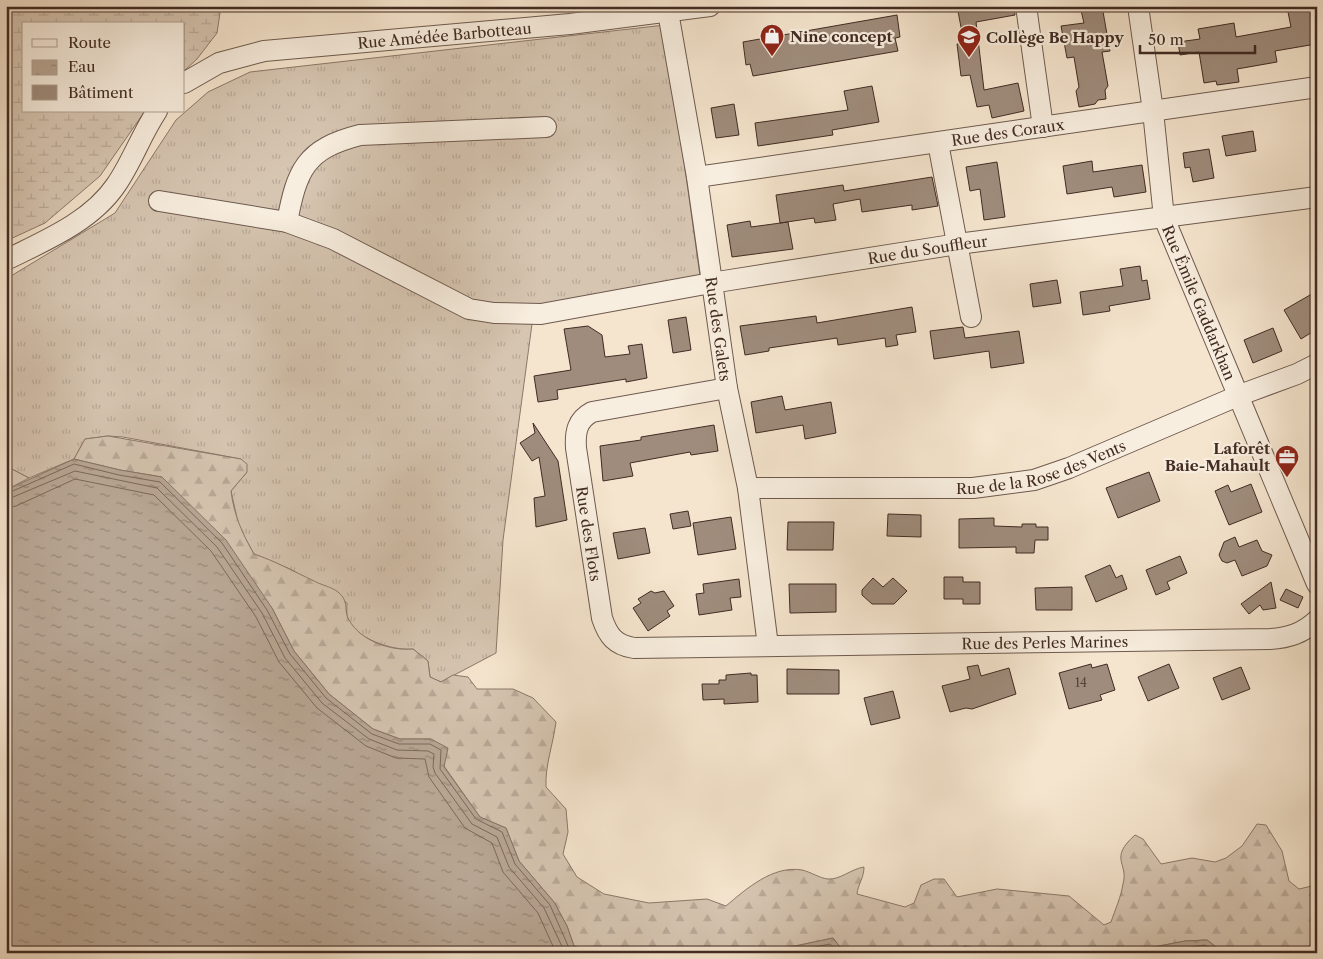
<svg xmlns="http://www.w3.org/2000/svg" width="1323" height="959" viewBox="0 0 1323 959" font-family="'Libre Caslon Text',serif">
	<defs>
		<pattern id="grass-tufts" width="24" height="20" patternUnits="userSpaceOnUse" patternTransform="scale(1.25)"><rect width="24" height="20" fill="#d6c5b1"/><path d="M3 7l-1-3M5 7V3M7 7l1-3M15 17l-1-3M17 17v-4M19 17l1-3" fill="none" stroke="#b9a998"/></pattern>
		<pattern id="forest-firs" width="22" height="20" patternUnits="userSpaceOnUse" patternTransform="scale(1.25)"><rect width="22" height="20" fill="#d6c5b1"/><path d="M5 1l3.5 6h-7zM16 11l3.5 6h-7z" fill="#b9a998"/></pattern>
		<pattern id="wetland-marsh" width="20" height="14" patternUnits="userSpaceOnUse" patternTransform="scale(1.25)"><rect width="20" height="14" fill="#d6c5b1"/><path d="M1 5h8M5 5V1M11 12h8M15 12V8" fill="none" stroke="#b9a998"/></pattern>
		<pattern id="water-ripples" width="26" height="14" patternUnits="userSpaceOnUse" patternTransform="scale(1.25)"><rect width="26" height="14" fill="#b8a694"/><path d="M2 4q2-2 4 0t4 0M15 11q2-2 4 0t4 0" fill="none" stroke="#978778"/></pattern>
	</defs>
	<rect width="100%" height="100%" fill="#f5e5ce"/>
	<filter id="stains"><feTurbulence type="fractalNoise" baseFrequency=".004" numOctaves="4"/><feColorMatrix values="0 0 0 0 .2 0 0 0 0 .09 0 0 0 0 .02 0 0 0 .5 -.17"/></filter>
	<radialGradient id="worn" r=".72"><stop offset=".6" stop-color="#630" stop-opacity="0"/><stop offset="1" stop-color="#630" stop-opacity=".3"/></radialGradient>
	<!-- grass -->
	<path fill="url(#grass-tufts)" stroke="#8c786a" d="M665,25L700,276L532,324L503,540L496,653L441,682L430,677L428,661L413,649C393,651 356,639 348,619C346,615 347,607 347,603L292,570L254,554L239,527L231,491L247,472L241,459L123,437L108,436L85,439L74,459L29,478L6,466V279L115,213L176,120L208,92L250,72Z"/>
	<!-- forest -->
	<path fill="url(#forest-firs)" stroke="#8c786a" d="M108,436L241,459L247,464V472L231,491C234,515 242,533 254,554C275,561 293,571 314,581C321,585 332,587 338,592C350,602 343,610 349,620C361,641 390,651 413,649L428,661L430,677L441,682L453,675L468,677L477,689H513L533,698L556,722C553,745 545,765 546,787L566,809L568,832L563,854L577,877L604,894L649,903L707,899L726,906C746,889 773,865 802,870C811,872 819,878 828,879C840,880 851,869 864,867C864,878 858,884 857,894L905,907L914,903L921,885L934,879H944L957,897L997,889L1069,896L1104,925L1111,922C1115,910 1121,897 1123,884C1129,863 1108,859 1135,835L1143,839L1161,864L1192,858L1215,862L1226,858L1242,846L1257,824L1266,825L1282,851L1289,881L1299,889L1312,886L1317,876V953H1224L1207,940L1185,941L1123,953H1027L1005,947L978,949L965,946L951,953H845L833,938L762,953H594L574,946L567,926L554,902L519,861L506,828L480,817L444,766L431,739H400L373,729L329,694L294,651L272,608L162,477L120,470L74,459L85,439Z
		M6,466L29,478L6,490Z"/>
	<!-- wetland -->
	<path fill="url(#wetland-marsh)" stroke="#8c786a" d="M6,6H221L217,33L197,59L184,71V24H24V111H145L100,176L45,223L6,241Z"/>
	<!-- water -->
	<path fill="url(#water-ripples)" stroke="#887567" d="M74,459L120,470L162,477L226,540L272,608L294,651L329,694L373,729L400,739H431L448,748L444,767L480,817L506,828L519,861L554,902L567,926L574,946L594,953H6V490Z
		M833,938L845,953H762Z
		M1207,940L1224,953H1123L1185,941Z
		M965,946L978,949L1005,947L1027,953H951Z"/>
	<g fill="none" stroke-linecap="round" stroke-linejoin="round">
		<!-- shore -->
		<path stroke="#7c685c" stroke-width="1" d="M6,494L74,464L119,475L160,482L222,543L267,610L290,654L326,698L372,734L399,744H430L441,750L440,769L476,819L502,832L515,864L550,905L569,948L577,953
			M6,500L75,471L157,488L217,547L262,613L285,658L322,703L369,739L397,750L428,751L434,754L433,767L435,773L472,824L497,837L509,867L544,908L565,953
			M6,508L16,506L75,479L154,495L211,551L256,617L279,662L317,708L366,746L396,758L425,759L429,777L465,828L492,843L503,872L538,913L556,953
			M782,953L830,944L839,953
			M1151,953L1205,945L1216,953"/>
	</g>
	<!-- building -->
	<path fill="#9f8c7c" stroke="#412b23" d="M957,6H1014L1015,15L976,22L984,90L1018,83L1024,111L992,118L989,105L977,107L970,75L961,76L957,44L964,43Z
		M1080,6H1102L1110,51L1102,52L1108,86L1105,90L1106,99L1098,100L1095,104L1079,107L1076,91L1079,87L1074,57L1067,58L1061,26L1084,23Z
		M1310,8L1316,44L1275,51L1277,62L1237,69L1239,82L1217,85L1216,81L1204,83L1199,52L1180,55L1178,42L1200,39L1198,29L1234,23L1236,37L1291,27L1288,12Z
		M897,15L900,37L895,38L898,51L753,76L750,64L746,65L743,42Z
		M872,86L879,122L832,130L833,135L758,146L755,123L848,110L844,91Z
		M734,104L739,135L716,138L711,108Z
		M1253,131L1256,151L1226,156L1222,136Z
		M1209,149L1214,178L1193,182L1190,167L1185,168L1183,153Z
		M1092,161L1093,172L1142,165L1146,192L1114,197L1112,187L1067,194L1063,166Z
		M997,162L1005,217L984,220L980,189L970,191L966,167Z
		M932,177L938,206L912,210V205L862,212L860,199L833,204L836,220L815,223L814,218L780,223L776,195L843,185L844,191Z
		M750,221L751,227L788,222L793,249L732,257L727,225Z
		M1140,266L1142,281L1147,280L1150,299L1109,306L1110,311L1083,315L1080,292L1123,286L1120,269Z
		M1057,280L1061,303L1033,307L1030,284Z
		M1317,291V329L1301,339L1284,310Z
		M912,307L916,332L896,335L898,345L886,347L885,338L838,345L837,338L769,348V351L745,355L740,326L816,316L817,323Z
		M686,317L691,350L673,353L668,320Z
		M588,326L602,335L605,357L630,354L628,346L642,344L647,378L626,382V379L557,390L558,399L538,402L534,376L571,370L564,329Z
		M963,327L965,338L1019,331L1024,363L991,368L989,351L934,359L930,331Z
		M1273,328L1282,351L1253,363L1244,340Z
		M782,396L785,410L831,402L836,433L805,439L803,425L756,433L751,402Z
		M533,423L558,461L567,520L536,527L534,498L545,496L539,457L532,461L520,443L535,433Z
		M714,425L718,451L691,455L690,452L630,463L633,476L603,481L600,446L641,440V437Z
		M1149,472L1160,501L1118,518L1106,488Z
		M1251,484L1262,512L1229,525L1215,491L1228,485L1231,492Z
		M688,511L691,526L673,529L670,514Z
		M888,514L921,515V537L887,536Z
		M731,517L736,549L698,555L693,523Z
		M994,518V526L1022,527V524H1036V527H1048V540H1035L1034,553H1016V547L959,548V519Z
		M788,522H834L833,550H787Z
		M645,528L650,553L618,559L613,533Z
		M1235,537L1239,547L1257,540L1262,551L1272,555L1267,566L1242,576L1235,560L1227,563L1222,561L1219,555L1224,542Z
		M1180,556L1187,573L1167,582L1170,589L1156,595L1146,570Z
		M1110,565L1116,578L1122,575L1127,589L1096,602L1085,576Z
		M944,577H963V582H980V604H963V599H944Z
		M873,578L883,587L893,578L907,591L894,604H872L862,595V590Z
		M739,579L741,597L730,598L732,610L699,615L696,594L704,593L703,584Z
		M1271,582L1276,608L1263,610L1260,605L1249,614L1241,604Z
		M789,584H836V612L790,613Z
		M1072,587V610H1036L1035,588Z
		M1286,589L1303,597L1298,608L1280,600Z
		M651,591L655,593L664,591L674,606L667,611L670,616L648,631L633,608L641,603L638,599Z
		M1091,664L1092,668L1107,664L1115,690L1100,695L1102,700L1069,709L1059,673Z
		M1169,664L1179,688L1148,701L1138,677Z
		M978,665L981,676L1009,668L1016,694L972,709L966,708L950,712L942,686L970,679L967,667Z
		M1241,667L1250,689L1222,700L1213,678Z
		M787,669L839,670V694H787Z
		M751,673V675H757L758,702L724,704V699L703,700L702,684H719V680H726V675Z
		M893,691L900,718L871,725L864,698Z"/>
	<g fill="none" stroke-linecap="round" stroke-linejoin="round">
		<defs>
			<g id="minor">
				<path d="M1026,6L1043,127"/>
				<path id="s1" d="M1138,6L1153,111L1164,218L1317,584"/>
				<path id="s2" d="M668,12L697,177L727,388L748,488L768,646"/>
				<path id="s3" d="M184,83L219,63L264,51L570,24L710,6"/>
				<path d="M938,143L971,317"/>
				<path id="s4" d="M697,177L1317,87"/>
				<path id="s5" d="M159,201L287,222L333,239L469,309L494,313L541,314L711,283L958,244L1317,197"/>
				<path d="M287,222C297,170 305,149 360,135L546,127"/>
				<path d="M6,260C44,241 91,222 116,185C132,162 141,135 157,111"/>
				<path id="s6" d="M727,388L592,412C577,420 575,432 576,448L602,618C608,636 615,645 634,648L1270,639C1289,638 1303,633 1317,620"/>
				<path id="s7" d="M748,488H973L1034,480L1069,468L1240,395L1297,374L1317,364"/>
			</g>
		</defs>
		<!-- minor casing -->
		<use href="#minor" stroke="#6e5a4e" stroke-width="22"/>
		<!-- minor -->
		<use href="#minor" stroke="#f8eedf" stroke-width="20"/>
	</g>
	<!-- icons -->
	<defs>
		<symbol id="shop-pin" viewBox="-11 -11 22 30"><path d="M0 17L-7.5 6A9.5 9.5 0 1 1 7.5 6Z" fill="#8f2418" stroke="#f8eedf"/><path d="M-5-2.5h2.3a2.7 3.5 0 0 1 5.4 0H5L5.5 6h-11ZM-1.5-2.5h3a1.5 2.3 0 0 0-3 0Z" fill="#fff"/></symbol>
		<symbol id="school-pin" viewBox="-11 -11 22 30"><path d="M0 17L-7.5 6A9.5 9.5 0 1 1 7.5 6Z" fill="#8f2418" stroke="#f8eedf"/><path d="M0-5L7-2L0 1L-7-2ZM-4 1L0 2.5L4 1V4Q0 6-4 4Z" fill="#fff"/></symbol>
		<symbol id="office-pin" viewBox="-11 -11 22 30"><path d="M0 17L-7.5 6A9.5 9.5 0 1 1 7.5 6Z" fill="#8f2418" stroke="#f8eedf"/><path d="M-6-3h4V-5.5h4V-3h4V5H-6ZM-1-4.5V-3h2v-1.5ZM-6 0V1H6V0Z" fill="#fff"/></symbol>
	</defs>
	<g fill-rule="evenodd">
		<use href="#shop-pin" x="758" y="22" width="28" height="38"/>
		<use href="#school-pin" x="955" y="23" width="28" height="38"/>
		<use href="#office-pin" x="1273" y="443" width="28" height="38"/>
	</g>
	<g text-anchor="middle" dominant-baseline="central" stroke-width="4.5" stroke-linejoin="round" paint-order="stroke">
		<!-- number labels -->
		<g font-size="12" fill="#584339">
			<text x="1081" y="682">14</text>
		</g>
		<!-- street labels -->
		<g font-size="15" fill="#412b23" stroke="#f8eedf">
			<text stroke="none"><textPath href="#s3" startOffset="268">Rue Amédée Barbotteau</textPath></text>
			<text stroke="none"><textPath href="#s4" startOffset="314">Rue des Coraux</textPath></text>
			<text stroke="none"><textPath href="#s5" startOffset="796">Rue du Souffleur</textPath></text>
			<text stroke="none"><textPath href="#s1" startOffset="305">Rue Émile Gaddarkhan</textPath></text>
			<text stroke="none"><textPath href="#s2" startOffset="321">Rue des Galets</textPath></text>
			<text stroke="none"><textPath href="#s7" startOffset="296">Rue de la Rose des Vents</textPath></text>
			<text stroke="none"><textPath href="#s6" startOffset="266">Rue des Flots</textPath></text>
			<text stroke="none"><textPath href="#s6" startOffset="809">Rue des Perles Marines</textPath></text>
		</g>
		<!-- poi labels -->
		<g font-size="15" font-weight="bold" fill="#412b23" stroke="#f8eedf" text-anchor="start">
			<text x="790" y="36">Nine concept</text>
			<text x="986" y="37">Collège Be Happy</text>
			<text x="1270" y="448" text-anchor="end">Laforêt<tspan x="1270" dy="17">Baie-Mahault</tspan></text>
		</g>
	</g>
	<!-- margin -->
	<rect width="1323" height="959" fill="none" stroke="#f5e5ce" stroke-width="25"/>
	<rect x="8" y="8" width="1308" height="944" fill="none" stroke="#412b23" stroke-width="2.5"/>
	<rect x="12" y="12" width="1298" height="934" fill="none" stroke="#412b23"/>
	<!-- legend -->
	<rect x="22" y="22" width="162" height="90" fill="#f8eedf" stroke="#afa094"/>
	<rect x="32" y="39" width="25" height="8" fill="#f8eedf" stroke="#afa094"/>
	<text x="68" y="48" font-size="15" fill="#412b23">Route</text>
	<rect x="32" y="60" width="25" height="15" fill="url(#water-ripples)" stroke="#afa094"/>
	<text x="68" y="72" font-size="15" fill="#412b23">Eau</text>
	<rect x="32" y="85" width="25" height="15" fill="#9f8c7c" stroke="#afa094"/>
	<text x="68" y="98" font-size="15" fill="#412b23">Bâtiment</text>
	<!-- scale -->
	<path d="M1140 45v8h115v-8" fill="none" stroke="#412b23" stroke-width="2.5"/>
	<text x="1148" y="45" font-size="15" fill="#412b23" stroke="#f8eedf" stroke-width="4" paint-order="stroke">50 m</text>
	<rect width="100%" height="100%" filter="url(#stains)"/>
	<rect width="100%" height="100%" fill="url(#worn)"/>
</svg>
